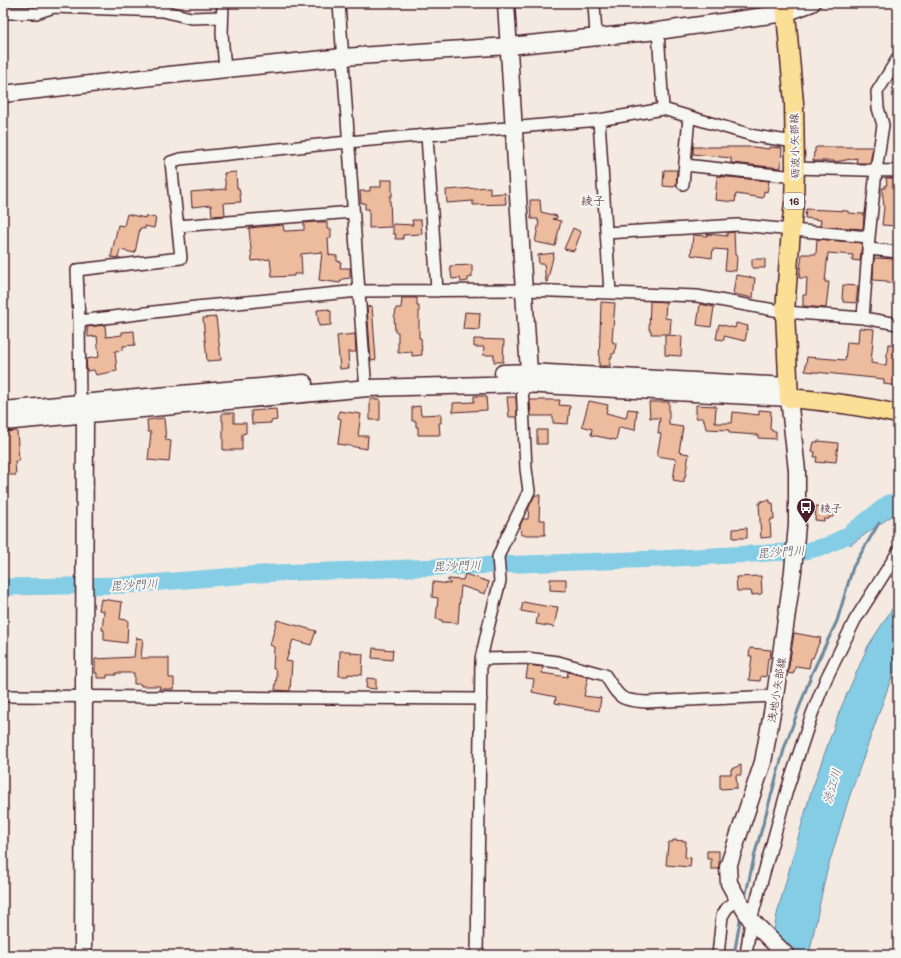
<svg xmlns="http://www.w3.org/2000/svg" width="901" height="958" viewBox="0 0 901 958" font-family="Mali,'Klee One',sans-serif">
	<rect width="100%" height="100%" fill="#f4eae1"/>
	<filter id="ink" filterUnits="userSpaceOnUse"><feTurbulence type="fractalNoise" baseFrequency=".025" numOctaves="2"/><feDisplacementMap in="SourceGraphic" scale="8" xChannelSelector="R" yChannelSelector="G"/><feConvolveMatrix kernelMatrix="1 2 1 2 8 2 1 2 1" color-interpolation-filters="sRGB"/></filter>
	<g filter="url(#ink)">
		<!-- water -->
		<path fill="#84cde5" stroke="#6d879b" d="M898,496V514L893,515L850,545L846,528L889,497Z
			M898,600V666L892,676L848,801L826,874L809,955H769L778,910L810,795L840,710L868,646Z"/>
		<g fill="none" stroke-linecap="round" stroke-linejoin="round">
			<!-- stream -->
			<path stroke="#6d879b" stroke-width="3" d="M745,898L755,853L785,746L812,673L837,621L853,567L879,523
				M734,955L741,915"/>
			<!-- river -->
			<path stroke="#84cde5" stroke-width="17" d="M3,587L125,585L274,573L658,559L805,551L826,546L848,535L889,503L898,502"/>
		</g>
		<!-- building -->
		<path fill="#edbb9e" stroke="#4a1f2b" d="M693,147H754L769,149V147L782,148L781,168L731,163V158L693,154Z
			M817,147H873L870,163H856L857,158L835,162L834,161H813L814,152H815V148Z
			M664,170H677L676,186H674V187L663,186Z
			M236,172L237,188H239L241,202L224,203L225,215L212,216L211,205L192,207L191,192L226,189L224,173Z
			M717,176L769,181L767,192L764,191L763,198L736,194L735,202L715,200Z
			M886,178H898V223L896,224V226L882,225L884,207L882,188H885V185H887Z
			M381,180H392V196H390L391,227L369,228V209H365V203H361L360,191H370V187H381Z
			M490,187V194L505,193L506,204L473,205V201L447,203L446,190Z
			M530,200H540L541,212L557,216V218L552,219L561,221L555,246L535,242L539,222H538V219H531Z
			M806,209L848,211V213L864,214L863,229L820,226L821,220L805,218Z
			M127,214L145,218V216L156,218L154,228L145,226V229L140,228L135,253L120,250L118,258L111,257L118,225L124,226Z
			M412,220H421L422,234L403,235V239H395L396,234H393V224L413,225Z
			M315,222H327V229H331V238H328L329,255L337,256V261L341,262L340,268H350V278L342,279L340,283L319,280L322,252L301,254L302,274H294V276L272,277L270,259L252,261L249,228L283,225L284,231H287L304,230V223Z
			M573,228L581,232L574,251L564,249Z
			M734,232L735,255L737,256L736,271L725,270L727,250L713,249L712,258L691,255L693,235L707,236L708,234L727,236V233Z
			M817,239L862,243L860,261L852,260L853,255L828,253L825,282H829L826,308L803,306V295H806L807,278H799L802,254H816Z
			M554,253L547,282H546L544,264H539L538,255Z
			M874,258L898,259V272H896L895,283H887V281L873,280Z
			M752,259H765V268H752Z
			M472,265V277L468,278V281L461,282L460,278L452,279L450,266Z
			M736,275L755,278L753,298L733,294Z
			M843,285L858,286L856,303L843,302V299H842Z
			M402,298H417V306H419V338H421L422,355L412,356V352L398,353V332H395L394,316H395L396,308H401Z
			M650,301L666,302L665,318L671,319L670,334H651V330H649Z
			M601,302L615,303L612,341H613V343H616L615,353L612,354V358H610V366H599Z
			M700,304L714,307L711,327L697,325Z
			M372,306L376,360L371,361L367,307Z
			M329,309V311H331V325L319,326L317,310Z
			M465,312L480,313L479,330L463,329Z
			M216,317L221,360L207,361L203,318Z
			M736,323L748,326L745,341L724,336V340L716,339L719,324L735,328Z
			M105,325L106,337L122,335V332L134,331L135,345L123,346V350L115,351L117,371L96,375L94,370L87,371L86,359L99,357L97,336L88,337L87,327Z
			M859,328L874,329L871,363L886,365L888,344L898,345V386L884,384V379L805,371L807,357L845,360L847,342L858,343Z
			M355,334L356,352H348L349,368L340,369L337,336Z
			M665,335L682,336L681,356L665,355Z
			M474,339L504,340L503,362H494V355H483L484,347H474Z
			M474,396H486L487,410L453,412V403L474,402Z
			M507,397H516L517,417H509Z
			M370,399H380V420H370Z
			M530,400H560L559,405L570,406L568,424L553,423V416H531Z
			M589,401L608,405L606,413L626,418L628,409L637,410L635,430L619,427L616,440L591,435L592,429L582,426Z
			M649,402H669V425L683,427L679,452L689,454L685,478H684V482L673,480L676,459L657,456L661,434L658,433L660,418H650Z
			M696,405L716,406L715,423H732L733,412L759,415V410L771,411L770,429L772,430V431H776V439L758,438V435L729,433V430L706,429L704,420H703V418H696Z
			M420,406L421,415L441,414V423H439L440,435H418V427H416V421H412V407Z
			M276,409L277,420L271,421V423L252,424L251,411Z
			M339,411L361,414L358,436H368L367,449L338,444L341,419L338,418Z
			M222,413H234V423H246V433L242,434V450H223V421H222Z
			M164,418L166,440L171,441L169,462L148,460L151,432H148L147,420Z
			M537,430H547V444H537Z
			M17,431L19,461H15L16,475H3V432Z
			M818,441L838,443L836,462L825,461V463L816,462L817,457H814L815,452L812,451L814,442H818Z
			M535,495H540L539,520H545V535H521L520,526L523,519H528L529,507Z
			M770,500V503H773L774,519H771V521H770L771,537L761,538L759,503H761V501Z
			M816,506L834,507L833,517H829V519H824V521L815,520Z
			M747,528V538H733V529Z
			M465,574L489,582L485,594L461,586L458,623L442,622V620L436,619L438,598L432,597L433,582L450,584V582L448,581V579L463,580Z
			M761,576L762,593L761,594L752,595L751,591H737L736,577Z
			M550,579H566V591L550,590Z
			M101,599L122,602L120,619L128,620L127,643L104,640V630H102L104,611L99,610Z
			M523,602L550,607V606L558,607L554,627L536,624L538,614L521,611Z
			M277,620L316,631L311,645L293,640L286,661L292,662L290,691L275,690L277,675L275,669H273L274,647L270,645Z
			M794,633L821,638L813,658H811L809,668L796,666L793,674L788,673Z
			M136,638L143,639L141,658H169V678H174V689H159L160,686H141V684H134V673H116V675H107V678H97V673H95V659L134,657Z
			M373,648L393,650L392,660L372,658Z
			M750,648L771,650L770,658H768L766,677L761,676L760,681L749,680L752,656H749Z
			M340,651H351V653L363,654L362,675L348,674V676H339Z
			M528,665L543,667L542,673L567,677L568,672L588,677L584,696L601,698L599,711L555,703L556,697L532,692L534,679L526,678Z
			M367,678L376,679V689L366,688Z
			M741,765V775H736L737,788L720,789V774H731V769Z
			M673,840L686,841L685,857L691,858L690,867L666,865L668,844L669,842H673Z
			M707,851H719V869H711V859H707Z"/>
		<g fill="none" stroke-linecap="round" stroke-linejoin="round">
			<defs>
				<path id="street" d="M223,3L222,34L225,69
					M339,3L365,378
					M594,3L596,36
					M3,13H36L54,7L163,11L191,18L222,17
					M663,109L755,136L795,142
					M599,120L610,293
					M427,135L437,291
					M685,165L795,177
					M795,168L898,171
					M683,184L689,117
					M178,226L353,212
					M606,233L738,225L869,237
					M869,249L898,252
					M863,318L869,237L876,171L883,125L878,108L877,92L898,58
					M79,321L196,307L359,291L525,290L697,296L785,312L863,318L898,324
					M80,403L79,321L77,270L181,258L171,162L180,159L348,142L599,120L663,109L658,31
					M481,659L526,658L558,662L605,675C620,698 618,700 646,702L775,696
					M3,696L481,699
					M477,955L481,659L488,628L500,581L498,557L503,545L529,491L526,469L522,384
					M718,955L722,916L727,908L738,899
					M746,955L751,920L787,790L812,714L826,679L855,620L898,552"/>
				<path id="secondary" d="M506,3L529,372L523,381
					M3,94L169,75L343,57L509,46L658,31L785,13L812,3
					M503,373L529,372L788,386
					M81,406L85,415L83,955
					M3,410L304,383
					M3,422L368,388L522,384L789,398L797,471V524L793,571L775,696L763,762L728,867L729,883L738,899L751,920L786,955"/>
				<path id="primary" d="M785,3L794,103L795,168L794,202L791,230L785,312L789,398C826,401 862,406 898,414"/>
			</defs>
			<!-- street casing -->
			<use href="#street" stroke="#4a1f2b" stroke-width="14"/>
			<!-- secondary casing -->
			<use href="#secondary" stroke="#4a1f2b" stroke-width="19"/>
			<!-- primary casing -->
			<use href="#primary" stroke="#4a1f2b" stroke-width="21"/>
			<!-- street -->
			<use href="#street" stroke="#f6f6f2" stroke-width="11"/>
			<!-- secondary -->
			<use href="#secondary" stroke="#f6f6f2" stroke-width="16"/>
			<!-- primary -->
			<use href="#primary" stroke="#fbdf96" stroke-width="18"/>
		</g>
	</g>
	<!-- icons -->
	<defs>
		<symbol id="bus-pin" viewBox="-11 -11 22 30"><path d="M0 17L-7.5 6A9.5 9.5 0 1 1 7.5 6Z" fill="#4a1f2b" stroke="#f6f6f2"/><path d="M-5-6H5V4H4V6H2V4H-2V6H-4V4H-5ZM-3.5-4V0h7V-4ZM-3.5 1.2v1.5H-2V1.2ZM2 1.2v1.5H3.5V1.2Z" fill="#fff"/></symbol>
	</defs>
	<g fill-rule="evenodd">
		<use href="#bus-pin" x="795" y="496" width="22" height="30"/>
	</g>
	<g text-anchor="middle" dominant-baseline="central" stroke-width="4" stroke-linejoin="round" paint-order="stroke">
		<!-- shield labels -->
		<rect fill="#f6f6f2" stroke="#7e6067" stroke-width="1" x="784" y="193" width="20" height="16" rx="3"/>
		<g font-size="10" font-weight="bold" fill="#4a1f2b">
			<text x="794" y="201">16</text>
		</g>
		<!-- street labels -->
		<g font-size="11" fill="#4a1f2b" stroke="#f6f6f2">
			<text transform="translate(794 146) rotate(-91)">砺波小矢部線</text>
			<text transform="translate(776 690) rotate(-81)">浅地小矢部線</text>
		</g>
		<!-- poi labels -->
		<g font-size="11" fill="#4a1f2b" stroke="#f6f6f2" text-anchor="start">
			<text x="820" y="507">綾子</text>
		</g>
		<!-- neighbourhood labels -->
		<g font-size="12" fill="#4a1f2b" stroke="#f6f6f2">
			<text x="593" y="200">綾子</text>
		</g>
		<!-- water labels -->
		<g font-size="12" font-style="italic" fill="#5b5363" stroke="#f6f6f2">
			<text transform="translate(781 551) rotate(-4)">毘沙門川</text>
			<text transform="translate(457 565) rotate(-2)">毘沙門川</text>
			<text transform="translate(134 584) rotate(-3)">毘沙門川</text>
			<text transform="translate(831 786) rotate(-74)">渋江川</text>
		</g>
	</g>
	<!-- margin -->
	<rect width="901" height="958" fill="none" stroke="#f6f6f2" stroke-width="16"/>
	<rect x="8" y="8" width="885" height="942" fill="none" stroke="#4a1f2b" stroke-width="1.5" filter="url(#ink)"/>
</svg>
